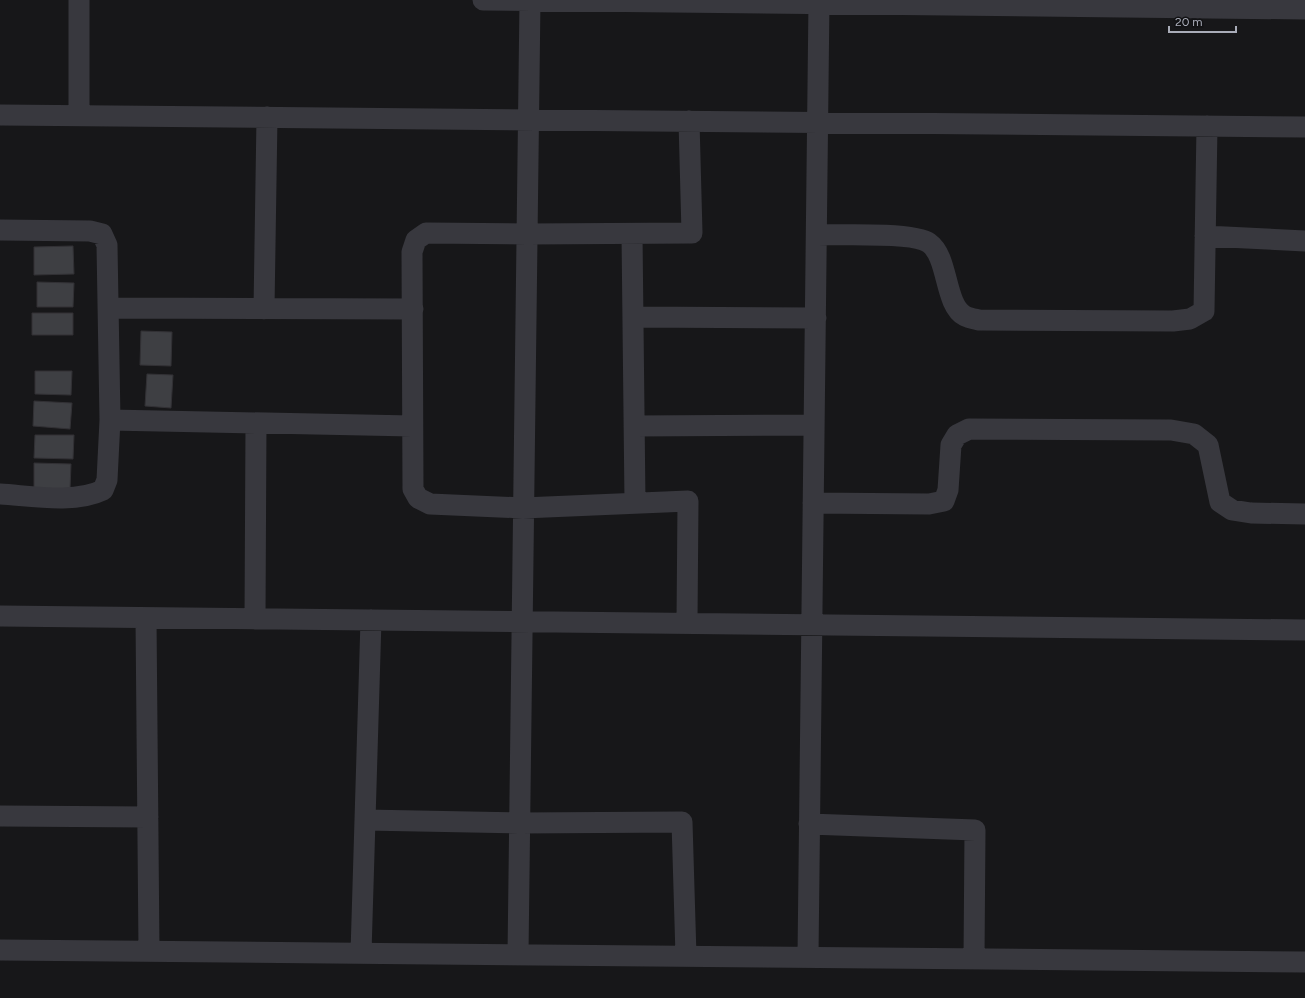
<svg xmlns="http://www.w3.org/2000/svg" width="1305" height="998" viewBox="0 0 1305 998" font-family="Figtree,sans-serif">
	<rect width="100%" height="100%" fill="#171719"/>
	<!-- building -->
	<path fill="#3e3f43" stroke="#323135" d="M73,246L74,274L34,275V247Z
		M37,282L74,283L73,307H37Z
		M32,313H73V335H32Z
		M141,331L172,332L171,366L140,365Z
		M35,371H72L71,395L35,394Z
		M147,374L173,375L171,408L145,406Z
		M34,401L72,403L70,429L33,426Z
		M35,435H74L73,459L34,458Z
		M34,463L71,464L70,489H34Z"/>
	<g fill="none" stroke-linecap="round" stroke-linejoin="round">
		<!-- minor -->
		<path stroke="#38383e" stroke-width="21" d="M79,0V115
			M483,0L1305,9
			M0,115L1305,127
			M0,230L90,231L102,234L107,245L110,420L107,480L103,490C74,504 32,496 0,494
			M632,234L635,502
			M817,235C838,235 915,232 929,243C949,257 944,305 965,316C969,318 975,319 979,320L1173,321L1190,319L1204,311L1207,126
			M1205,236L1305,241
			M108,308L413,309
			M264,309L267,117
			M633,317L816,318
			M110,420L412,426
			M634,426L814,425
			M813,503L929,504L944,501L948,490L951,445L957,435L969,429L1171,430L1194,434L1208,445L1220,502L1232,510L1251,513L1305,514
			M0,616L1305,630
			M146,618L149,951
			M255,619L256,423
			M687,623L688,501L523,508L430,504L418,498L413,489L412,252L416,240L426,233L527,234L692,233L689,121
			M0,816L148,817
			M365,820L519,823L682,822L686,956
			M809,824L975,830L974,959
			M0,950L1305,962
			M361,953L371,620
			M518,955L530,0
			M808,957L819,0"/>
	</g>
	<!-- scale -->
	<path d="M1169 26v6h67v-6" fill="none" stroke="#a9acb8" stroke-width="2"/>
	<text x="1175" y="26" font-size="12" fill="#a9acb8" stroke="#121214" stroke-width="3" paint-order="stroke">20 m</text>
</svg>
